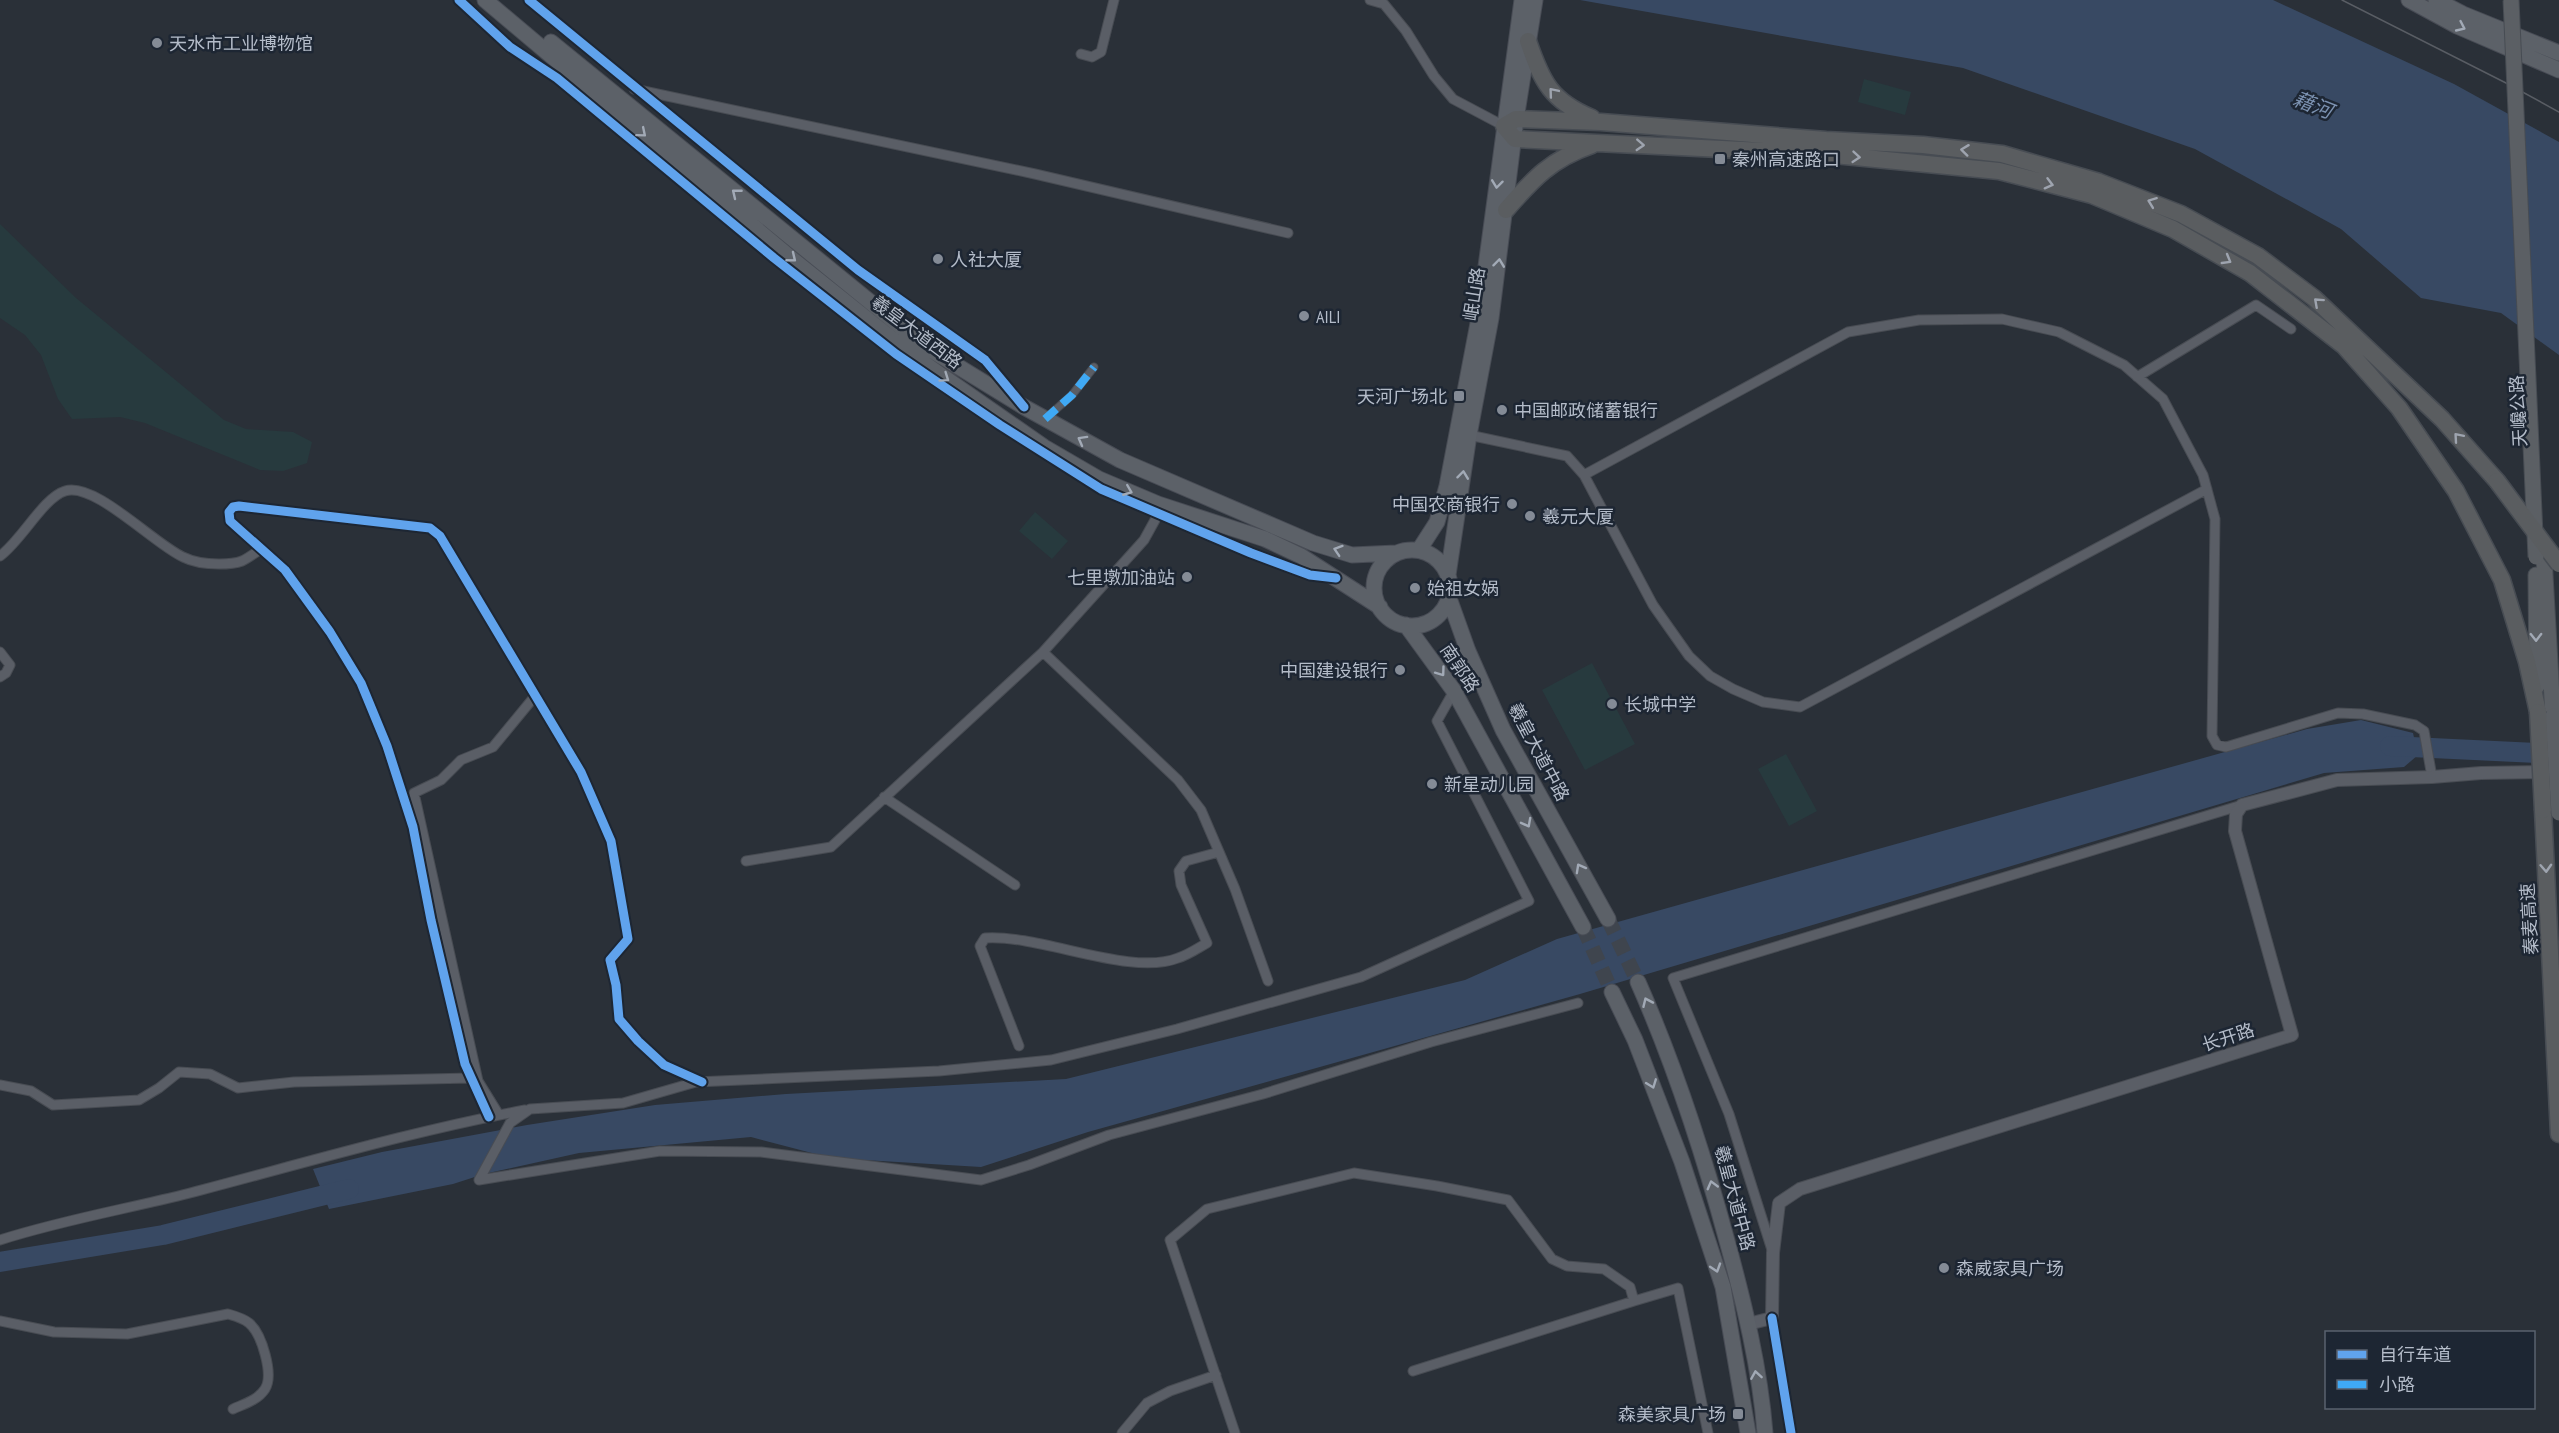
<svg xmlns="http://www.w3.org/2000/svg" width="2559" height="1433" viewBox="0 0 2559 1433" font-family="'PT Sans Narrow','Noto Sans SC',sans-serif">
	<rect width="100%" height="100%" fill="#2a3038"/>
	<!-- green -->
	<path fill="#273a3e" d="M1864,79L1911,92L1905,115L1858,102Z
		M0,224L76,298L224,420L246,429L293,432L312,442L307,463L283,471L260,470L145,423L120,417L72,419L58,399L41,355L25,335L0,318Z
		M1035,512L1068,541L1052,559L1019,531Z
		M1592,663L1635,744L1585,770L1542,690Z
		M1786,754L1817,811L1789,826L1758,769Z"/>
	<!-- water -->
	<path fill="#384963" d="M1580,0H2273L2454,84L2559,142V355L2501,313L2421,298L2341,229L2195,149L1963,68Z
		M2361,720L2413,733L2418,755L2404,767L2324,773L1580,994L1088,1132L981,1167L831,1158L751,1137L579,1153L484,1174L453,1184L329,1209L313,1169L382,1152L527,1125L655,1105L786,1094L1066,1079L1465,980L1557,939L2307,729Z"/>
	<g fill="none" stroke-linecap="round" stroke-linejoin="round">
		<!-- river -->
		<path stroke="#384963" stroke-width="20" d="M2390,746L2558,754
			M0,1262L163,1235L349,1189"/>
		<!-- primary-tunnel -->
		<path stroke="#3f454e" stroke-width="15" stroke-dasharray="15 8" stroke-linecap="butt" d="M1608,919L1638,982
			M1583,927L1612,992"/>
		<defs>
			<path id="pedestrian" d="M1045,419L1072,395L1094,367"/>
			<path id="minor" d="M1370,0L1384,4L1406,31L1434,76L1453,99L1504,126
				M1081,54L1092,57L1101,52L1114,0
				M634,89L1035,174L1288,233
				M2137,377L2256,305L2291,329
				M1469,435L1567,456L1584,475L1653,605L1689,656L1710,676L1733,689L1763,702L1800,707L2207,489
				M1584,475L1848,332L1919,320L2002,319L2059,332L2124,365L2163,399L2203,475L2215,519L2212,736L2217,745L2226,747L2338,713L2363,714L2415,725L2424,731L2432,777
				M0,556C22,540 43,498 65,491C94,481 154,544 183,557C193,562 207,564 219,564C226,564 234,564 242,561C248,558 255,553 261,549
				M0,652L10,665L6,673L0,677
				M1043,652L1178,780L1201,810L1235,889L1268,981
				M884,797L1015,885
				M746,861L831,847L1043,652L1144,540L1155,520L1158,504
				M1019,1046L980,946L985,938C1040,934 1130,977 1178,958C1188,955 1198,948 1207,943L1181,885L1179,871L1186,861L1219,852
				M0,1085L31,1091L53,1105L139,1100L159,1088L179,1072L210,1074L238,1088L294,1082L471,1078
				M499,1115L478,1081L414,793L441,780L461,760L493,747L535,696
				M489,1117L465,1064L431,920L413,827L387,746L361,683L330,632L285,570L230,521L229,512L233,507L239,506L430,528L440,536L581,772L611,841L628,939L610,960L616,985L619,1019L638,1041L664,1065L702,1082
				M479,1180L510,1123L530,1109L623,1103L696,1082L939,1071L1051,1060L1177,1029L1361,977L1529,901L1437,721L1454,691
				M479,1180L660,1151L761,1152L981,1180L1029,1165L1109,1135L1263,1094L1431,1042L1578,1003
				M0,1240C62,1220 127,1209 190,1193C301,1164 412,1131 525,1110
				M1772,1250L1729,1114L1673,978L2242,805
				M0,1321L54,1332L127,1334L228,1314C235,1316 243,1318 249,1323C262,1334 274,1375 265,1389C258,1400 244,1404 233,1409
				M1413,1371L1634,1301
				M1122,1433L1147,1403L1170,1391L1216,1375
				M1235,1433L1170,1240L1207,1209L1354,1173L1437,1186L1508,1200L1552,1259L1567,1266L1604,1269L1630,1287L1634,1301L1678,1288L1708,1433"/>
			<path id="tertiary" d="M1748,1324L1772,1318L1773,1253L1779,1203L1800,1189L2292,1035L2235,831L2236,814L2242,805L2337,780L2432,777L2481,773L2549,772"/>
			<path id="primary" d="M485,0L792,259L912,355L1044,447L1099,479L1158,504L1265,539L1301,556L1380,607
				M2409,0L2457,26L2559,70
				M2436,0L2463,14L2559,53
				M551,42L923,345L1024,407L1120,460L1313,543L1352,555L1396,553
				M1419,550L1437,522L1447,486L1479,318L1522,0
				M1374 588a38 38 0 1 1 76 0a38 38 0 1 1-76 0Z
				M1448,575L1469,435L1491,318L1516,119L1535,0
				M1449,598L1468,651L1503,730L1608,919
				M1406,625L1454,691L1583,927
				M1638,982C1675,1066 1703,1152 1727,1241C1744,1303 1760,1368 1765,1433
				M1612,992L1635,1040L1682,1162L1723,1287L1748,1433"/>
			<path id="trunk" d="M2544,557L2553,716
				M2536,575L2537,686"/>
			<path id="motorway" d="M1528,41C1542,82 1551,101 1592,118
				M1506,210C1533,179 1551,159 1592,145
				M2497,481L2442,419L2314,298L2258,256L2181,214L2099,182L2002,154L1923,145L1826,140L1601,122L1516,119L1504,126L1515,139L1824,154L1999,171L2092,195L2173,229L2250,273L2344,346L2399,408L2456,491L2502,580L2527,662L2538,712
				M2543,810L2559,1134"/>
		</defs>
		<!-- pedestrian casing -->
		<use href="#pedestrian" stroke="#484c53" stroke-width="9"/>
		<!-- minor casing -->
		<use href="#minor" stroke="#484c53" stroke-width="11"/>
		<!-- tertiary casing -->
		<use href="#tertiary" stroke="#484c53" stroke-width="14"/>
		<!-- primary casing -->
		<use href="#primary" stroke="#484c55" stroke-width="17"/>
		<!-- trunk casing -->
		<use href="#trunk" stroke="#474c53" stroke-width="17"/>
		<!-- motorway casing -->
		<use href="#motorway" stroke="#474c53" stroke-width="19"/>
		<!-- pedestrian -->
		<use href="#pedestrian" stroke="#5a5e66" stroke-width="7"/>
		<!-- minor -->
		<use href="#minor" stroke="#5a5e66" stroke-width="9"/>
		<!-- tertiary -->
		<use href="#tertiary" stroke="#5a5e66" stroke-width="12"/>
		<!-- primary -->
		<use href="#primary" stroke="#5c6168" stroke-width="15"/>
		<!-- trunk -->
		<use href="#trunk" stroke="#5b5f64" stroke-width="15"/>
		<!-- motorway -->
		<use href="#motorway" stroke="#5a5d60" stroke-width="16"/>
		<!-- tram -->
		<path stroke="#595d64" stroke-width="1.5" d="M2342,0L2506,83L2559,112"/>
		<defs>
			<path id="trunk-bridge" d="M2511,0L2536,557
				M2553,716L2559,813"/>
			<path id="motorway-bridge" d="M2497,481L2559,564
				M2538,712L2543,810"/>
		</defs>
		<!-- trunk-bridge casing -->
		<use href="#trunk-bridge" stroke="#474c53" stroke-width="17" stroke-linecap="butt"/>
		<!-- motorway-bridge casing -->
		<use href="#motorway-bridge" stroke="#474c53" stroke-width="19" stroke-linecap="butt"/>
		<!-- trunk-bridge -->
		<use href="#trunk-bridge" stroke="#5b5f64" stroke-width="15"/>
		<!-- motorway-bridge -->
		<use href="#motorway-bridge" stroke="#5a5d60" stroke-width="16"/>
		<!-- quiet -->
		<path stroke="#3fa9f5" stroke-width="8" stroke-dasharray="15 8" stroke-linecap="butt" d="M1045,419L1072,395L1094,367"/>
		<defs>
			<path id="cycleway" d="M459,0L510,47L557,78L774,258L896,354L1000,425L1101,489L1251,553L1310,575L1336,578
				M529,0L858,270L985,360L1024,407
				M489,1117L465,1064L431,920L413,827L387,746L361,683L330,632L285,570L230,521L229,512L233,507L239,506L430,528L440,536L581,772L611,841L628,939L610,960L616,985L619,1019L638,1041L664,1065L702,1082
				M1772,1318L1791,1433"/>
		</defs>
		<!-- cycleway casing -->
		<use href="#cycleway" stroke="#1d2633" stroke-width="13"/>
		<!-- cycleway -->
		<use href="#cycleway" stroke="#60a3ed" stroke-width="9"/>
	</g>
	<!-- one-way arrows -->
	<defs><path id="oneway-chevron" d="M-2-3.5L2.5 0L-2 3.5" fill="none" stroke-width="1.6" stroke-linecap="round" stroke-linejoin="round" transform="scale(1.5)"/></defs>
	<g stroke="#a2aab6">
		<use href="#oneway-chevron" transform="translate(2461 27) rotate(25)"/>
		<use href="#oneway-chevron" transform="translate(642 133) rotate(40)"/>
		<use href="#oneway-chevron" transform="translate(1497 184) rotate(97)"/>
		<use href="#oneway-chevron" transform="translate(736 193) rotate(-141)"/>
		<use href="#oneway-chevron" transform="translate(792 258) rotate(39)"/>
		<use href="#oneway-chevron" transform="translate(1499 263) rotate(-83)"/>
		<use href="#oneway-chevron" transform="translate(945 378) rotate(35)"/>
		<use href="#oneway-chevron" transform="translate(1082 440) rotate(-151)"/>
		<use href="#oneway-chevron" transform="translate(1463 475) rotate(-83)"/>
		<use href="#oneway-chevron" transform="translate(1128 491) rotate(22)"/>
		<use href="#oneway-chevron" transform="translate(1338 550) rotate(-162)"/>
		<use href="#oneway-chevron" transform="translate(1441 672) rotate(54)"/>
		<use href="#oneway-chevron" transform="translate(1527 823) rotate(62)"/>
		<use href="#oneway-chevron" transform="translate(1580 868) rotate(-119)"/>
		<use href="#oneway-chevron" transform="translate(1647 1002) rotate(-114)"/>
		<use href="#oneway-chevron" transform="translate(1652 1084) rotate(69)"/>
		<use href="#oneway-chevron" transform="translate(1712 1185) rotate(-105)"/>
		<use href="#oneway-chevron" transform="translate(1716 1268) rotate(72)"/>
		<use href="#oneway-chevron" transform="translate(1756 1375) rotate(-99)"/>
	</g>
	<g stroke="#9ea4af">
		<use href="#oneway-chevron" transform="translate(1553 92) rotate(-130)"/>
		<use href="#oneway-chevron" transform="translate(1640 145) rotate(3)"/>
		<use href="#oneway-chevron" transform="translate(1965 150) rotate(-173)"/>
		<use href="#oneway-chevron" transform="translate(1856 157) rotate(5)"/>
		<use href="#oneway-chevron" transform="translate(2049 184) rotate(15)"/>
		<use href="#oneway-chevron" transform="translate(2152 202) rotate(-159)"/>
		<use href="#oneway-chevron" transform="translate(2227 260) rotate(30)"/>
		<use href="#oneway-chevron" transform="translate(2318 302) rotate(-138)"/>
		<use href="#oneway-chevron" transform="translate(2458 437) rotate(-131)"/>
		<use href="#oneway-chevron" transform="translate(2546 868) rotate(87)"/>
	</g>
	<use stroke="#a2a9b5" href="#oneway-chevron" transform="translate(2536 637) rotate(89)"/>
	<!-- markers -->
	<g fill="#848b96" stroke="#1d2633" stroke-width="2">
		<circle cx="157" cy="43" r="6"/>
		<rect x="1714" y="153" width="12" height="12" rx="3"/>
		<circle cx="938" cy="259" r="6"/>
		<circle cx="1304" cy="316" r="6"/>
		<rect x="1453" y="390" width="12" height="12" rx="3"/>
		<circle cx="1502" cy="410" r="6"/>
		<circle cx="1512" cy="504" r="6"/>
		<circle cx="1530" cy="516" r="6"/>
		<circle cx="1187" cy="577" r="6"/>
		<circle cx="1415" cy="588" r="6"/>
		<circle cx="1400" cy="670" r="6"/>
		<circle cx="1612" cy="704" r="6"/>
		<circle cx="1432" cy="784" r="6"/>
		<circle cx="1944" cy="1268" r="6"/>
		<rect x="1732" y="1408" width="12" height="12" rx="3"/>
	</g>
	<g text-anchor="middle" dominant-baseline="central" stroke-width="5" stroke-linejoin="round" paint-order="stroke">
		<!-- poi labels -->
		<g font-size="18" fill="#b4bcc9" stroke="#1d2633" text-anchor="start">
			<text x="169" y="43">天水市工业博物馆</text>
			<text x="1732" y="159">秦州高速路口</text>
			<text x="950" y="259">人社大厦</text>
			<text x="1316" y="316">AILI</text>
			<text x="1447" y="396" text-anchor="end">天河广场北</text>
			<text x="1514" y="410">中国邮政储蓄银行</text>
			<text x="1500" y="504" text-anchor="end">中国农商银行</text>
			<text x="1542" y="516">羲元大厦</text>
			<text x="1175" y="577" text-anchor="end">七里墩加油站</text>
			<text x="1427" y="588">始祖女娲</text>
			<text x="1388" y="670" text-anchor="end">中国建设银行</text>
			<text x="1624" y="704">长城中学</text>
			<text x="1444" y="784">新星动儿园</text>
			<text x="1956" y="1268">森威家具广场</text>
			<text x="1726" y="1414" text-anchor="end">森美家具广场</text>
		</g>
		<!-- street labels -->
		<g font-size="18" fill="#b4bcc9" stroke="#1d2633">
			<text transform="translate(1474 294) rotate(-81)">岷山路</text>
			<text transform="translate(917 332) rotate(37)">羲皇大道西路</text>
			<text transform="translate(2518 411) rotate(-93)">天巉公路</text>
			<text transform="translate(1460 668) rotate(56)">南郭路</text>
			<text transform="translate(1539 752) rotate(62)">羲皇大道中路</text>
			<text transform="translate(2529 919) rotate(-93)">秦麦高速</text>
			<text transform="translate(2228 1037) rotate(-18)">长开路</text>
			<text transform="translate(1735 1198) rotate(75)">羲皇大道中路</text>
		</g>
		<!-- water labels -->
		<g font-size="20" font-style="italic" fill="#7c92b1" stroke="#1d2633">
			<text transform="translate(2313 105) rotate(21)">藉河</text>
		</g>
	</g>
	<!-- legend -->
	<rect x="2325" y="1331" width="210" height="78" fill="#1d2633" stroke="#59626f" stroke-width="1.5"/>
	<rect x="2337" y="1350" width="30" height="9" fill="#60a3ed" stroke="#59626f" stroke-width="1.5"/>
	<text x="2379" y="1361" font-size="18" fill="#b4bcc9">自行车道</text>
	<rect x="2337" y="1380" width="30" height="9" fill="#3fa9f5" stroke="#59626f" stroke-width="1.5"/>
	<text x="2379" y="1391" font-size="18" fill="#b4bcc9">小路</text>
</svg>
